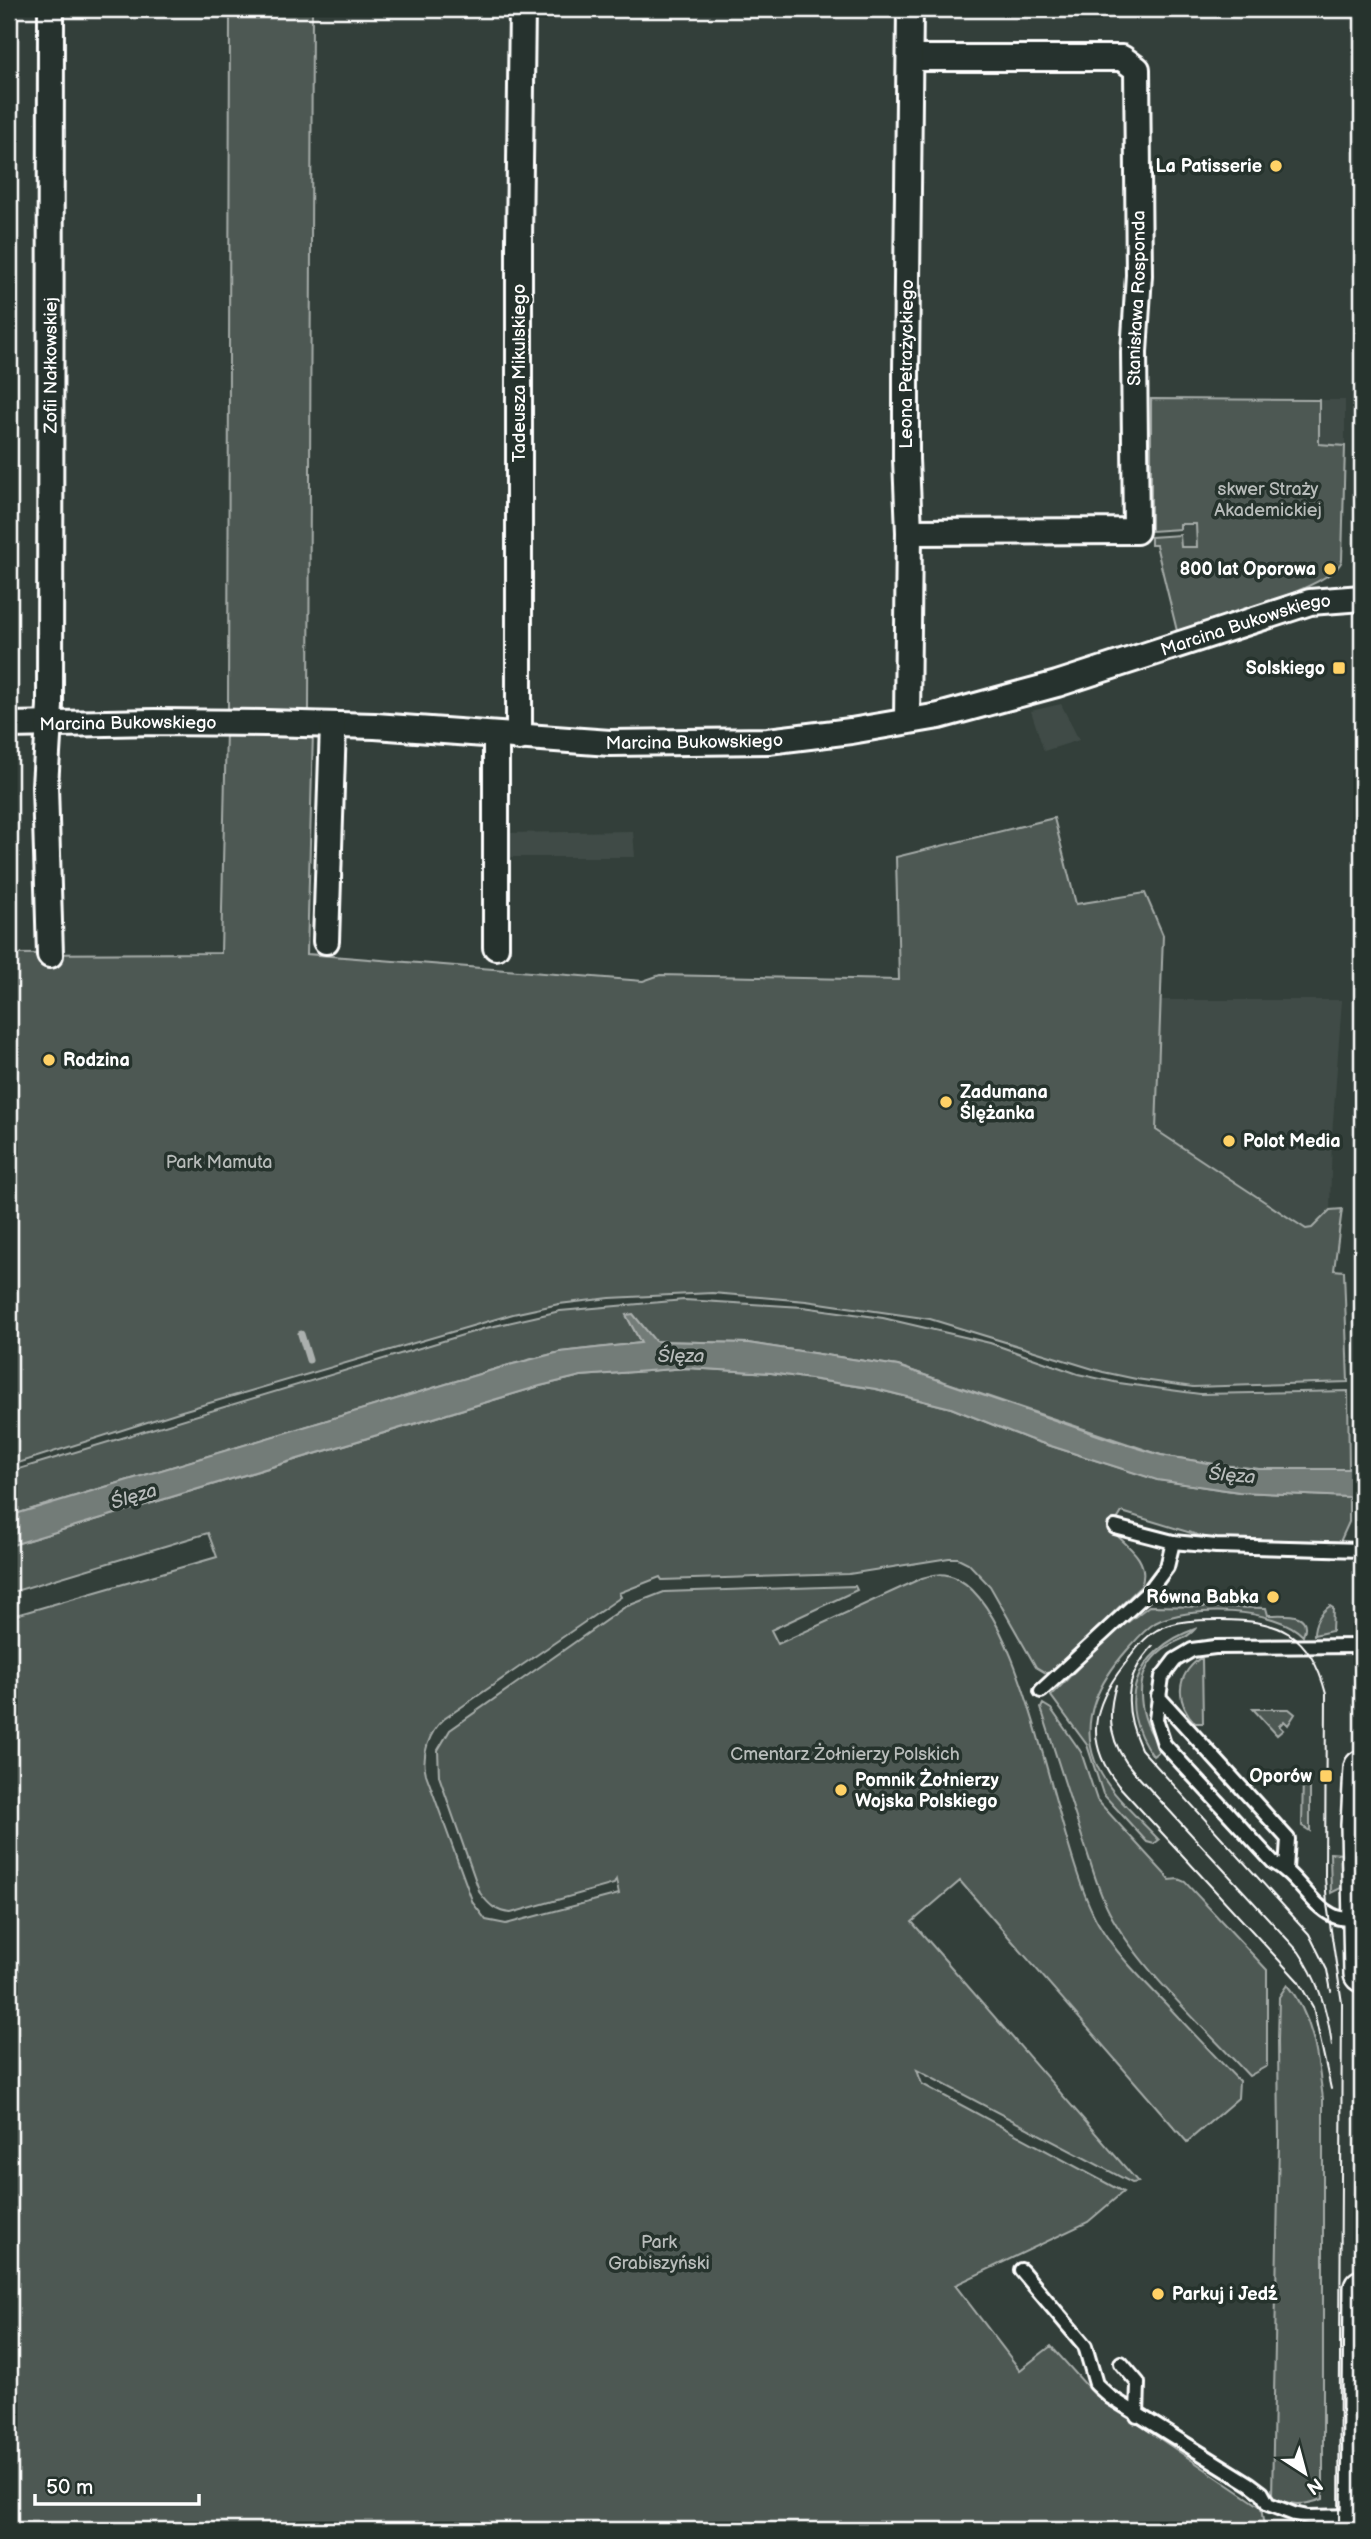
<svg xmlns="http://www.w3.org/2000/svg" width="1371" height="2539" viewBox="0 0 1371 2539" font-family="'Balsamiq Sans',sans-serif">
	<rect width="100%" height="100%" fill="#333f3a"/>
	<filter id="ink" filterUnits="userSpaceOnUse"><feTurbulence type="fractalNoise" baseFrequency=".0143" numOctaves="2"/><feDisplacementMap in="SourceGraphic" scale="14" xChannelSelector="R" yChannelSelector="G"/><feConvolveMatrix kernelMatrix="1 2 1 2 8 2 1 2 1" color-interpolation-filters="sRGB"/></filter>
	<g filter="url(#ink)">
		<!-- built -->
		<path fill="#404c47" d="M1319,400H1345V446L1319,445Z
			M1196,523L1197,547L1181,548L1180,524Z
			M1061,704L1079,740L1044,751L1031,711Z
			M633,831L635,857H505L506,833Z
			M1160,1000H1342L1332,1135L1330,1210L1312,1228L1306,1229L1156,1130Z"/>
		<!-- green -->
		<path fill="#4d5853" stroke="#a6aca9" stroke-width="2" d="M230,9H312L309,711L228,709Z
			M1151,399L1319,400V444L1345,446L1342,560C1335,588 1207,621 1177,631L1156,545H1151V537L1180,535L1181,547H1197L1196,524H1180V529L1151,531Z
			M226,730L313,732L307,954L643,981L660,975L899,980L896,857L1054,818L1076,904L1145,893L1163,935L1156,1130L1306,1229L1312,1228L1330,1210L1342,1209L1334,1270L1344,1271L1348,1382L1193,1387L1136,1379L1103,1372L930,1319L806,1301L712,1293L610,1298L559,1304L513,1314L182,1411L9,1466V954L221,953Z
			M684,1300L803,1307L883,1318L990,1343L1078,1374L1119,1383L1200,1394L1348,1391L1349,1469H1259L1220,1465L1161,1455L898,1366L748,1343L654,1341L633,1315L627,1316L641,1343L560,1352L509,1365L9,1516V1472L486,1328L560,1311Z
			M687,1368L771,1373L876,1389L951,1408L1029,1439L1158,1480L1239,1492L1349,1497V1522L1340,1542L1214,1540L1122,1512L1111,1530C1128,1546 1151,1561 1141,1586L1052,1672L1046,1673L1036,1667L990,1586L968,1563L958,1558H949L849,1574L662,1580L660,1577L619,1593L621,1597L444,1719C429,1732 421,1755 426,1774L473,1903L486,1920L506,1924L619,1894L616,1880L614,1884L511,1913C496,1912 489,1905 480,1893L439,1776L438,1750L450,1730L625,1607L664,1592L855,1586L857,1590L771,1630L778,1644L922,1578C934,1574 945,1572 958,1579C1028,1617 1055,1848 1098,1923C1116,1954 1141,1978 1166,2004C1190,2030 1214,2055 1239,2081L1238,2098L1187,2142L960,1881L912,1922L1138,2182L1132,2183L917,2070L922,2084L1123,2192L1088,2222L955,2285L1020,2370L1051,2346L1094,2394L1261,2507L1263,2521L1271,2530H9V1617L217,1557L208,1533L9,1593V1546L540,1386L581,1376Z
			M1149,1606L1266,1608L1268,1615C1285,1615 1313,1611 1303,1636C1276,1607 1189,1605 1155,1623C1144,1630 1136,1640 1128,1649C1100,1681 1079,1718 1095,1761C1107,1792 1137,1816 1159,1840L1154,1844L1147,1842L1103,1794L1087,1745L1051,1696L1106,1639Z
			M1330,1606L1333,1608L1332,1631L1314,1635C1314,1623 1320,1613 1330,1606Z
			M1195,1629C1185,1641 1175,1640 1163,1649C1129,1675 1139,1720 1162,1749L1153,1756C1114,1704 1135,1650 1195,1629Z
			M1199,1659H1202L1203,1723H1195C1176,1702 1175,1677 1199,1659Z
			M1043,1704L1051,1709L1081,1752L1097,1800L1170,1880L1178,1879L1185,1882L1267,1970V2066L1249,2076C1206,2029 1145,1974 1113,1919C1099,1895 1092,1866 1083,1840C1069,1796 1055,1752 1041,1708Z
			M1253,1709H1289L1295,1714L1288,1725L1284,1721L1279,1726L1283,1730L1277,1735Z
			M1303,1776L1310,1777V1831L1302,1826Z
			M1330,1853L1343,1854L1345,1886L1331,1893Z
			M1287,1985C1314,2017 1318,2059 1323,2099V2499C1303,2506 1290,2506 1272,2497L1279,2141L1278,2041L1279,1997Z"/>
		<!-- water -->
		<path fill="#737b78" stroke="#abb0ae" stroke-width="2" d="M633,1314L655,1341L748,1343L898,1366L1115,1441L1161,1455L1220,1465L1259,1469H1362L1349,1497L1239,1492L1157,1480L1029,1439L951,1408L876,1389L771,1373L687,1368L581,1376L540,1386L9,1546V1516L509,1365L560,1352L641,1343L626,1315Z"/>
		<!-- pier -->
		<path fill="#333f3a" d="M1349,1465H1362V1500L1349,1501Z"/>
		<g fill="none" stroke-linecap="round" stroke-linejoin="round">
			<!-- stream -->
			<path stroke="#abb0ae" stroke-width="7" d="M301,1334L309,1360"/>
			<defs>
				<path id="service" d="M1115,1527L1173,1542L1216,1546L1362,1550
					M1041,1691L1149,1591L1167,1567L1173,1542
					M1158,1696L1288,1839L1286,1869
					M1360,1918C1351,1919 1340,1920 1332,1915C1310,1904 1297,1875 1273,1862L1164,1744L1156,1719L1162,1677L1175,1660L1192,1650L1215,1647L1362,1646
					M1021,2270L1085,2346L1096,2384L1110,2397L1250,2484L1262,2493L1268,2504L1294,2514L1308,2517L1356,2516
					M1121,2363L1138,2383L1137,2416"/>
				<g id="minor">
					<path id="s1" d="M909,532L1136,531L1134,352L1139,275L1137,69L1122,58H910"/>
					<path id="s2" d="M907,721L909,532L906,459V370L910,9"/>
					<path id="s3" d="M9,725L155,722L266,723L375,726L610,743L768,741L851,731L939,716L1057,684L1310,602L1362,598"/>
					<path d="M496,735V947"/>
					<path d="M519,738V239L522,9"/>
					<path d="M326,941L333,725"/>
					<path id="s4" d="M50,955L45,786L50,705L51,9"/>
				</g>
				<path id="secondary" d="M1362,1768L1359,1825L1362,1974
					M1360,2530L1362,2288"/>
			</defs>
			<!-- service casing -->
			<use href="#service" stroke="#fff" stroke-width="18"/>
			<!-- minor casing -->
			<use href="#minor" stroke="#fff" stroke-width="30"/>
			<!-- secondary casing -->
			<use href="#secondary" stroke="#fff" stroke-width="40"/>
			<!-- service -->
			<use href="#service" stroke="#26332d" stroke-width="12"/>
			<!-- minor -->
			<use href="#minor" stroke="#26332d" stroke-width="24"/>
			<!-- secondary -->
			<use href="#secondary" stroke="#26332d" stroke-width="35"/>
			<!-- tram -->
			<path stroke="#fff" stroke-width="2" d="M1153,1646C1122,1678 1124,1711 1141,1749L1309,1934L1327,1970L1331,1991
				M1116,1685C1106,1718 1110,1745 1134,1772L1299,1952C1319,1981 1328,2011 1332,2046
				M1331,2089L1313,2007L1298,1981L1118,1785C1084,1742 1092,1706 1124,1665C1133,1653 1143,1638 1157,1630C1177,1620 1197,1620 1220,1620C1279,1620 1310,1632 1326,1694L1325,1877L1327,1904L1342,2003L1339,2530"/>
		</g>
	</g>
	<!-- markers -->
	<g fill="#ffd166" stroke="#26332d" stroke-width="2.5">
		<circle cx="1276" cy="166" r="7"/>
		<circle cx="1330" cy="569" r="7"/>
		<rect x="1332" y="661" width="14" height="14" rx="3.5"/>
		<circle cx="49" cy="1060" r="7"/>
		<circle cx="946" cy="1102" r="7"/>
		<circle cx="1229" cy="1141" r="7"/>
		<circle cx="1273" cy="1597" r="7"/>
		<rect x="1319" y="1769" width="14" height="14" rx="3.5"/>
		<circle cx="841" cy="1790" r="7"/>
		<circle cx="1158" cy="2294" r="7"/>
	</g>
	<g text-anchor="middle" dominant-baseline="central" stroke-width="7" stroke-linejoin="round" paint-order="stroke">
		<!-- poi labels -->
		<g font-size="18" font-weight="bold" fill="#fff" stroke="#26332d" text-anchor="end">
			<text x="1262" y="166">La Patisserie</text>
			<text x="1316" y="569">800 lat Oporowa</text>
			<text x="1325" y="668">Solskiego</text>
			<text x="63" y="1060" text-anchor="start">Rodzina</text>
			<text x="960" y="1092" text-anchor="start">Zadumana<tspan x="960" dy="21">Ślężanka</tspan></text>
			<text x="1243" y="1141" text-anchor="start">Polot Media</text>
			<text x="1259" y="1597">Równa Babka</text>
			<text x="1312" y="1776">Oporów</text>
			<text x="855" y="1780" text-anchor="start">Pomnik Żołnierzy<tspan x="855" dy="21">Wojska Polskiego</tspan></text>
			<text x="1172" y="2294" text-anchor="start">Parkuj i Jedź</text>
		</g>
		<!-- street labels -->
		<g font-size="18" fill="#fff" stroke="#26332d">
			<text stroke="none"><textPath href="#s1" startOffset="460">Stanisława Rosponda</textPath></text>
			<text stroke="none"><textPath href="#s2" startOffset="357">Leona Petrażyckiego</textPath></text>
			<text stroke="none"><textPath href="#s4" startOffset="590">Zofii Nałkowskiej</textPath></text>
			<text transform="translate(519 373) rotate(-90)">Tadeusza Mikulskiego</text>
			<text stroke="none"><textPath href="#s3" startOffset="1253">Marcina Bukowskiego</textPath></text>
			<text stroke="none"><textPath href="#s3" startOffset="119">Marcina Bukowskiego</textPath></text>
			<text stroke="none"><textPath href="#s3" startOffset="686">Marcina Bukowskiego</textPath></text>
		</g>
		<!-- park labels -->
		<g font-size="18" fill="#b8bcba" stroke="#26332d">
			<text x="1268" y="489">skwer Straży<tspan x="1268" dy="21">Akademickiej</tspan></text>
			<text x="219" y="1162">Park Mamuta</text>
			<text x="845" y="1754">Cmentarz Żołnierzy Polskich</text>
			<text x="659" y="2242">Park<tspan x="659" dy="21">Grabiszyński</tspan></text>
		</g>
		<!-- water labels -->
		<g font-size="19" font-style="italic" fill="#b9bdbc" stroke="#26332d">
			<text x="681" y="1356">Ślęza</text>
			<text transform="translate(1232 1476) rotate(5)">Ślęza</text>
			<text transform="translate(134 1497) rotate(-17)">Ślęza</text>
		</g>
	</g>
	<!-- margin -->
	<rect width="1371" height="2539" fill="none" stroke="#26332d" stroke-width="35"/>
	<rect x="18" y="18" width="1336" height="2504" fill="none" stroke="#fff" stroke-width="2.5" filter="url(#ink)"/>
	<!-- north arrow -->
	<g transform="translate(1305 2473) rotate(144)" stroke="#26332d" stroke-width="5" paint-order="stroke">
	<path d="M0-5L12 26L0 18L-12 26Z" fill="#ffffff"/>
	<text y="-10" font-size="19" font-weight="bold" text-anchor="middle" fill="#ffffff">N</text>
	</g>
	<!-- scale -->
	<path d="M35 2494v10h164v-10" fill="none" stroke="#ffffff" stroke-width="3.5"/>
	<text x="46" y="2494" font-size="21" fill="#ffffff" stroke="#26332d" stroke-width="5" paint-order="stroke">50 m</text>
</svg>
